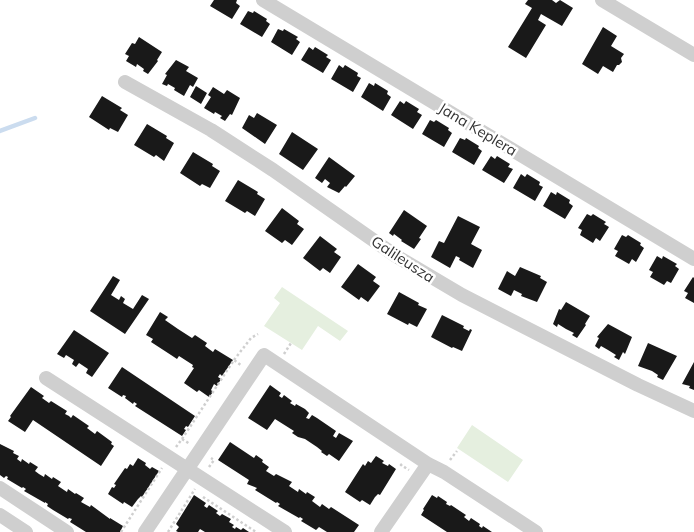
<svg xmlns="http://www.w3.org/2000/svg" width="694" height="532" viewBox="0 0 694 532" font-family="Mulish,sans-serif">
	<rect width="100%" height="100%" fill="#fff"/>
	<!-- green -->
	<path fill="#e5efdf" d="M282,287L348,331L340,341L318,326L302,350L264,326L280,303L274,298Z
		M472,425L523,460L508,482L457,448Z"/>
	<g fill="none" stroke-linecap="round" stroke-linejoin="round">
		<!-- stream -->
		<path stroke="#cbdcef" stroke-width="4.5" d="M0,131L35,118"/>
	</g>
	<!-- building -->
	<path fill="#191919" d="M214,0H237L236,3L240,6L232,19L210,6Z
		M528,0H552L556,3L560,0L573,8L562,26L541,14L538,20L546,25L526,58L508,47L532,8L525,4Z
		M248,11L253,13L254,11L267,19L266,21L270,24L262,37L240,24Z
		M603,27L617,36L611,46L624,54L621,58L622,62L619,65H617L613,72L603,66L598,74L582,64Z
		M278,29L283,31L284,29L298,37L296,39L300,42L292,55L271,42Z
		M139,37L162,52L157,60L158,61L148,74L143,71L144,69L137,64L136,67L126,61L129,56L125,54L132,43L135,44Z
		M309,47L313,50L315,47L328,55L326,57L331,60L323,73L301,60Z
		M176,60L189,67L186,71L198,78L193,87L190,85L184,96L174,90L175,88L168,84L167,86L162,84L167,75L165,74Z
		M339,65L343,68L345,65L358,73L357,76L361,78L353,92L331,79Z
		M369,83L374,86L375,83L388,91L387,94L391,97L383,111L361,97Z
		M196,86L207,93L201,104L190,97Z
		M213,87L224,94L227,90L240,98L232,115L230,114L225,121L220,118L222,116L215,112L214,114L204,108L211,97L208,95Z
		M102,96L122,108L120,110L128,115L118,132L110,128L109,130L89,117Z
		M400,101L404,104L406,101L419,109L417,112L422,115L413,129L391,115Z
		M257,113L277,125L265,144L242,128L249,115L254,118Z
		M430,120L434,122L436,120L449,128L448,130L452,133L444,147L422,134Z
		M147,124L167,136L166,138L174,143L164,161L156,155L154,157L134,145Z
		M292,132L318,149L303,170L279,154Z
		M460,138L465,140L466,138L479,146L478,148L482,151L474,165L452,152Z
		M193,152L213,164L212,166L220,171L210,188L202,184L200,186L180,173Z
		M491,156L495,159L497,156L510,164L508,167L513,169L504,183L482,170Z
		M329,157L355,176L346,187L345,186L339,193L327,187L330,183L325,179L322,183L315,178Z
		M521,174L525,177L527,174L540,182L539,185L543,187L535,201L513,188Z
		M238,180L258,192L257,194L265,199L255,216L247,211L245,213L225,201Z
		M551,192L556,195L557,192L570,200L569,203L573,206L565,219L543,206Z
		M282,208L299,221L297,224L304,229L292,245L285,240L282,243L265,231Z
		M404,210L427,226L419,238L421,239L414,249L401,241L402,240L394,234L393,236L389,233Z
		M587,214L591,216L593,214L606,222L604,224L609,227L600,241L596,238L593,243L580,235L582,230L578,228Z
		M458,216L480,227L471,244L482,250L473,268L459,260L460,258L456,256L450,268L431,257L439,241L444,243Z
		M622,235L626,237L628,235L641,243L640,245L644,248L636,262L632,259L629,264L615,256L618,251L614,249Z
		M320,236L337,249L334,252L341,257L330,273L323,268L320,271L303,258Z
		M657,256L662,259L663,256L677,264L675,266L679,269L671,283L667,281L664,285L650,277L653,272L649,270Z
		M358,264L376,277L373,281L380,286L368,302L361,297L359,300L341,287Z
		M520,267L541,276L540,278L547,282L537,302L521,296L522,294L514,290L511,296L498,289L507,271L515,276Z
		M113,276L120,280L111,295L119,300L121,296L125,299L123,303L133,309L142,295L149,299L125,334L90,311Z
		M693,277L694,278V303L685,298L688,293L684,291Z
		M399,292L419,303L418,305L427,309L417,327L409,323L408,325L387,314Z
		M566,302L590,316L585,324L586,325L577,338L572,335L574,333L566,329L558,324L557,327L553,324L559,309L561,310Z
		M160,312L168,317L165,320L178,329L192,338L195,335L207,343L205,346L213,352L215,349L233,360L222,376L220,374L218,377L221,379L217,386L214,384L211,390L213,392L209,397L199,390L197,392L184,383L194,368L192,367L193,365L179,356L177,359L171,355L151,342L153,339L146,335Z
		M442,315L464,326L463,328L469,331L470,329L472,330L462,351L453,347L452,348L431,337Z
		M608,324L632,337L625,354L623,352L619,360L614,357L616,355L608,350L601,346L599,349L595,346L599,338L597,337Z
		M74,330L109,353L92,377L86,373L88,369L79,363L76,367L72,364L74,360L66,355L64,358L57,354Z
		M648,343L677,356L663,380L657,377L658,375L652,371L638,366Z
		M694,362V390L689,388L690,386L682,384Z
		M122,367L195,416L188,427L186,426L184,429L186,430L182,436L135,406L137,404L134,402L133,404L125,398L126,396L123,395L122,397L108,388Z
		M270,385L281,393L279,396L282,398L284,395L292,401L290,403L295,406L296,404L305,409L309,413L306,418L309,419L312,415L317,418L336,431L333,436L336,438L339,433L353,441L339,461L329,454L327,456L321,452L322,451L317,447L305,439L298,437L292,433L294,431L275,419L267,430L248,418Z
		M31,387L44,396L42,398L49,403L51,401L67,411L65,414L69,416L71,418L73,415L89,426L87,428L95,434L97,431L112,442L111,444L114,446L101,466L33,420L25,432L8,421L11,417L10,416Z
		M230,442L254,458L256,455L263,460L262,462L269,467L266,471L274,476L276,474L292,482L289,486L298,492L299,489L306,494L307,492L315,497L312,501L320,507L322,504L329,509L331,507L359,525L354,532H327L319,527L316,530L301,521L303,519L300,517L299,518L278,506L280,504L277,502L276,503L255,490L257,488L247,484L249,480L218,460Z
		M0,444L14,451L13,453L19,456L17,459L21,462L22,459L29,464L30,462L38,467L35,471L39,474L44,477L45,474L52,479L53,477L61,482L58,486L67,492L68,489L75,494L76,493L84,498L81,502L90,507L91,505L110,519V518L123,526L120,532H86L70,522L72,519L69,518L68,519L53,510L47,506L48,504L45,502V503L24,491L26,489L23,487L22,488L7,479L8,477L6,476L4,478L0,475Z
		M376,456L384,461L382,463L388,466L389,464L396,469L380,495L378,494L375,497L370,505L362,500L360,502L345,492L363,464L365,466L368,461L371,463Z
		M138,458L146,463L145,465L150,469L152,467L159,471L142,497L141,496L138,499L132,507L124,502L123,504L108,494L112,487L114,488L116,485L114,484L125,468L127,469L130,464L133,466Z
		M194,495L206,503L204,506L207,508L209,505L218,511L216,513L220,516L222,514L231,519L229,522L234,525L232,527L235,529L236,527L241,530L243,528L249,532H205L200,529L198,532H178L176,531L179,527L176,524Z
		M432,495L437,498L438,496L447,502L446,504L450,506L451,505L466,515L464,517L469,521L471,518L480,524L479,526L482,528L483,526L492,532H447L421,515L424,510L423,509Z"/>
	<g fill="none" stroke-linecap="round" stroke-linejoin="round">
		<!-- path -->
		<path stroke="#cfcfcf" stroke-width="2.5" stroke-dasharray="2.5 2.5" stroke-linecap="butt" d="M284,354L291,343
			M234,360L251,338L258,334
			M182,439L234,360L242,366
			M176,447L182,439L190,444
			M450,460L457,451
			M402,464L401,465L409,470
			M209,467L214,460L211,458
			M203,497L256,532
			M121,532L162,468
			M168,532L195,489"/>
		<!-- street -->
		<path stroke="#cfcfcf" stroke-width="14" d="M263,0L694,259
			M602,0L694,55
			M125,82L211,130L273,170L396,256L462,295L638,385L694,411
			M46,378L285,532
			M0,488L67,532
			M0,515L26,532
			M145,532L264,355L428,464L444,472L536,532
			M381,532L428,464"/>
	</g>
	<g text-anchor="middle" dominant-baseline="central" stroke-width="5" stroke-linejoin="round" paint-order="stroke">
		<!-- street labels -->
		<g font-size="15" fill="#323232" stroke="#fff">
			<text transform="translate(478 129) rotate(31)">Jana Keplera</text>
			<text transform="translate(403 259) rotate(33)">Galileusza</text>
		</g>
	</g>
</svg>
